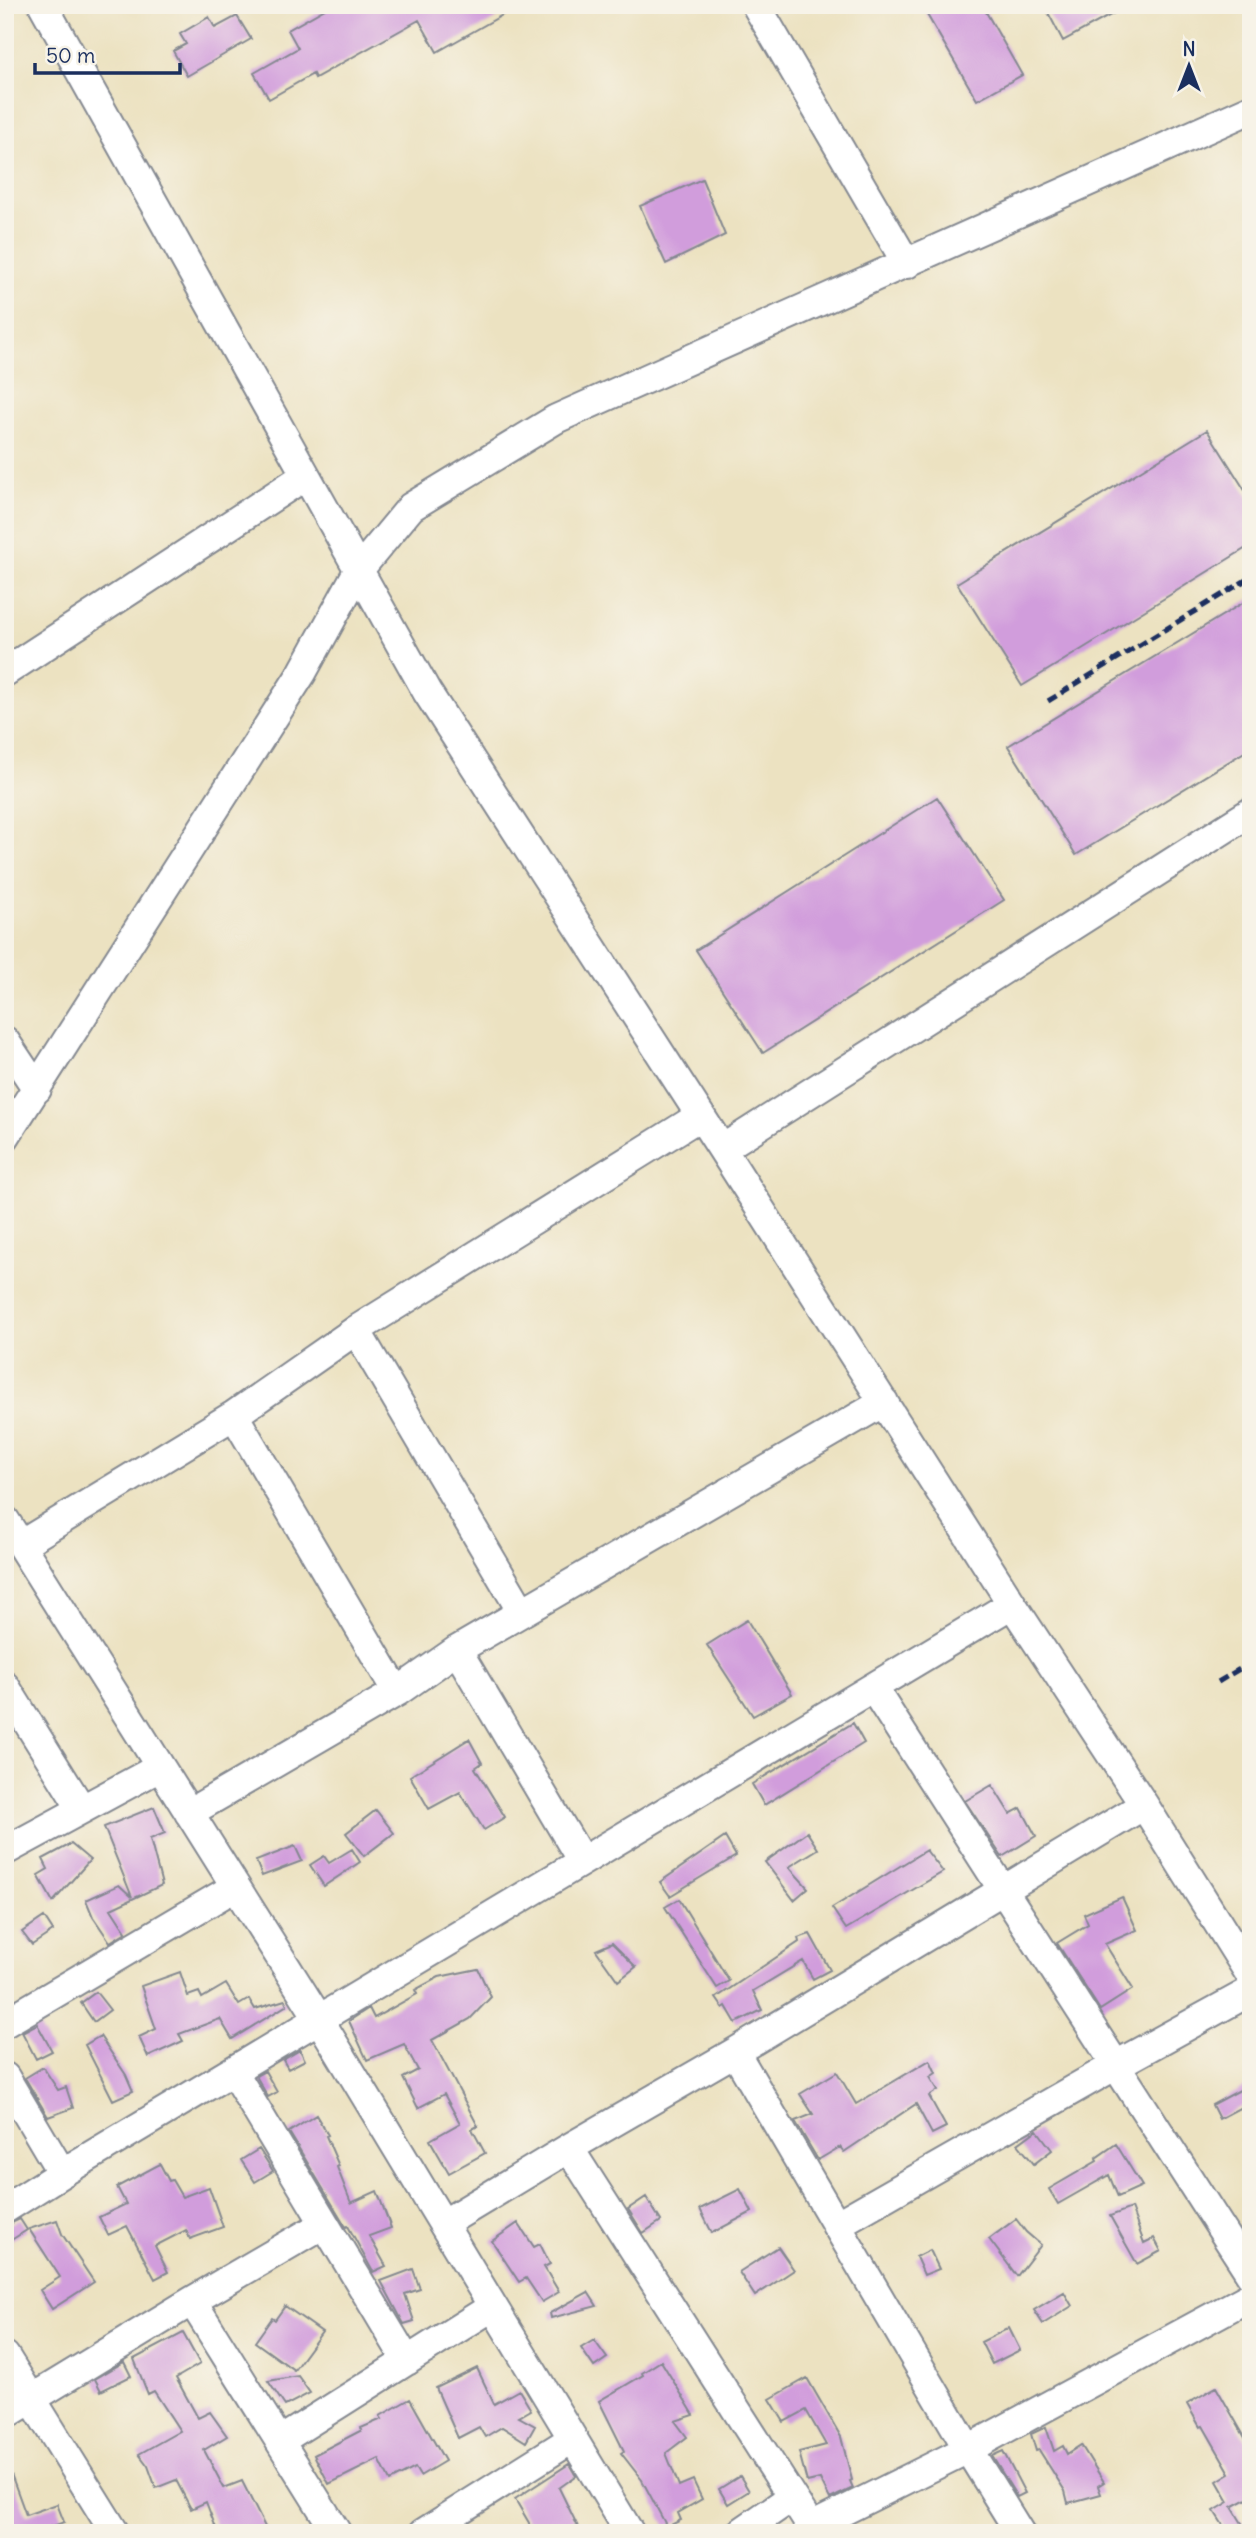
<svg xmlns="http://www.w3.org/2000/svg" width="1256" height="2538" viewBox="0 0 1256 2538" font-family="Delius,sans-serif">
	<rect width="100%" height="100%" fill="#f7f3e8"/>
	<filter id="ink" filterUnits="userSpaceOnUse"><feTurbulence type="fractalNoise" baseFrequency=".0143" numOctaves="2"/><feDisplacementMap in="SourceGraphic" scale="14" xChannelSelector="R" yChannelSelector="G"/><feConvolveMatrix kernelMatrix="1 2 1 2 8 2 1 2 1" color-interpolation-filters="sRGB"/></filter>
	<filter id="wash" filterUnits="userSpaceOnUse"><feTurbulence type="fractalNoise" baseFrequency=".00686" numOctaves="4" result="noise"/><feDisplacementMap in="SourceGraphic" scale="28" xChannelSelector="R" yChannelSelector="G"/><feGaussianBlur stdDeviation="1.57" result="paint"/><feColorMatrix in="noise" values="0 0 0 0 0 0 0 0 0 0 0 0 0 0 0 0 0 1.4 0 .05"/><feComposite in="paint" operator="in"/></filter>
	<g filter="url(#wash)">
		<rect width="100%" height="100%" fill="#ece2c1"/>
		<g id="blocks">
			<!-- building -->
			<path fill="#d19ddc" d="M332,5H520L437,52L419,20L315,78L313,74L269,99L254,73L298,48L288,30Z
				M940,5H982L1022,75L977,100L926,13Z
				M1044,5H1129L1063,41Z
				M237,16L251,39L187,76L173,51L186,44L180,34L209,17L215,28Z
				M702,179L725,235L666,264L640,206Z
				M1207,430L1251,500V545L1022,686L957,583Z
				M1251,598V748L1076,855L1008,746Z
				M937,797L1004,900L763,1053L696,950Z
				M747,1620L792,1694L753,1716L707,1645Z
				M853,1723L864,1743L764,1805L752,1784Z
				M469,1739L482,1763L475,1768L505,1817L484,1830L460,1792L429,1809L410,1776Z
				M992,1785L1010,1814L1021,1808L1036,1836L1002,1857L965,1801Z
				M154,1807L165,1833L150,1839L162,1885L111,1909L126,1932L110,1942L93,1917L86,1900L119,1885L132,1897L104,1827Z
				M376,1810L394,1833L364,1856L346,1833Z
				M807,1832L818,1849L789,1867L808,1888L794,1900L765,1862Z
				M725,1837L736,1856L670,1896L660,1882Z
				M71,1844L90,1860L53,1902L38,1875L48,1869L43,1859Z
				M295,1846L302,1861L262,1876L256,1861Z
				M352,1849L360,1862L324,1886L310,1865L324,1856L329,1863Z
				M926,1850L943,1872L846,1929L832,1908Z
				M1122,1897L1137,1930L1105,1944L1133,1989L1100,2010L1057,1943L1088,1924L1084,1914Z
				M679,1899L729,1981L717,1988L665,1907Z
				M44,1917L53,1931L32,1945L22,1932Z
				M810,1934L830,1970L813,1979L803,1961L753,1991L762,2010L736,2023L726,2006L723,2008L716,1998L799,1942L798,1938Z
				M612,1943L636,1967L618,1981L596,1950Z
				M478,1969L491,1997L470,2019L432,2040L478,2126L472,2129L485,2153L449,2173L430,2140L460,2123L444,2094L418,2108L403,2078L418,2070L404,2044L367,2060L349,2021L369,2008L374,2018L417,1994L415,1990L439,1977Z
				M180,1972L188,1996L199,1992L202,1998L226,1984L239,2005L249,1999L255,2009L285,2000L287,2005L232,2039L220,2019L179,2034L183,2041L148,2057L139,2037L156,2029L141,1986Z
				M96,1992L110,2010L94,2022L81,2003Z
				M37,2024L52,2051L36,2059L22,2032Z
				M100,2036L126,2075L133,2091L113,2100L85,2045Z
				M300,2050L305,2060L288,2069L283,2060Z
				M930,2060L936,2073L930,2077L938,2090L929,2096L946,2127L932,2134L916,2104L844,2152L840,2147L818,2160L795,2121L813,2114L800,2094L837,2072L856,2104Z
				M43,2067L58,2090L66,2087L73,2108L48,2117L25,2078Z
				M265,2071L277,2092L268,2097L256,2076Z
				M1251,2084V2102L1219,2119L1212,2105Z
				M316,2115L328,2135L326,2136L339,2166L337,2167L351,2203L377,2191L391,2228L369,2236L386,2266L373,2272L348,2226L346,2227L289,2132Z
				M1037,2130L1052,2150L1034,2164L1018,2144Z
				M1116,2144L1142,2186L1118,2197L1109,2175L1058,2204L1049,2189L1097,2161L1096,2158Z
				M259,2149L273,2171L255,2182L241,2160Z
				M160,2164L169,2181L172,2180L182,2197L209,2187L223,2227L190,2239L186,2230L155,2246L168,2272L155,2279L127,2226L108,2235L99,2217L126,2204L117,2187Z
				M740,2189L752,2212L712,2233L700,2209Z
				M646,2197L661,2221L643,2233L628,2209Z
				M1131,2208L1144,2243L1154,2238L1161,2251L1137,2264L1110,2216Z
				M20,2219L27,2230L5,2244V2226Z
				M1016,2219L1026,2232L1041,2245L1017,2276L989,2239Z
				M57,2220L62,2234L94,2282L52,2309L40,2290L60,2277L29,2229Z
				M518,2223L534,2247L540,2244L550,2264L544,2267L559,2292L542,2302L526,2278L519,2282L492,2241Z
				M778,2247L794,2270L755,2296L739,2272Z
				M930,2250L939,2269L924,2275L916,2257Z
				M413,2269L420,2289L405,2294L414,2321L404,2324L381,2281Z
				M588,2292L597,2306L551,2318L550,2313Z
				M1064,2292L1072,2306L1043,2324L1034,2310Z
				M285,2306L322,2332L294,2370L255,2342L272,2318L275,2320Z
				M1009,2328L1020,2350L992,2364L981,2342Z
				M183,2333L200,2364L176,2378L198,2418L210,2412L227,2436L204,2450L224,2488L242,2481L268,2533H218L206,2502L191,2509L176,2480L156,2488L148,2466L139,2454L180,2431L154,2391L148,2394L134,2359Z
				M594,2340L607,2358L594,2367L581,2348Z
				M661,2361L694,2415L675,2421L687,2437L666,2453L679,2486L693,2480L702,2499L678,2513L681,2520L667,2527L642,2480L621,2453L624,2451L599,2401L643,2375L642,2373Z
				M124,2362L131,2376L101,2391L95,2379Z
				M477,2368L494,2404L519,2390L531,2410L519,2417L535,2426L526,2442L502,2427L485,2437L479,2427L458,2438L436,2388Z
				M298,2376L310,2393L285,2406L268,2381Z
				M807,2378L841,2437L852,2480L850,2481L853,2488L830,2499L820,2479L807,2482L799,2452L826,2445L806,2410L784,2422L770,2399Z
				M1216,2387L1251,2448V2497L1232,2507L1248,2533H1228L1214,2511L1229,2502L1217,2481L1230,2473L1203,2426L1200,2427L1187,2404Z
				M410,2399L445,2461L420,2476L415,2468L390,2481L379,2459L329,2484L314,2455L362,2430L361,2428L382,2419L380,2416Z
				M1046,2427L1054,2451L1063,2446L1067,2454L1081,2445L1104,2482L1098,2486L1101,2494L1068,2503L1065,2491L1039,2450L1036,2451L1031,2434Z
				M1003,2451L1025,2493L1017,2497L992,2456Z
				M7,2463L26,2515L57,2504L64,2522L35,2533H14L5,2509V2464Z
				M569,2464L576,2476L559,2488L581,2533H535L515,2499Z
				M740,2476L749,2491L728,2504L719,2489Z"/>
		</g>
	</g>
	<g filter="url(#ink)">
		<use href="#blocks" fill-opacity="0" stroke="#848890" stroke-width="2"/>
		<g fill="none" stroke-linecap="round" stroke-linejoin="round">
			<defs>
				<path id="minor" d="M43,5L427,692L722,1149L1012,1604L1144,1805L1251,1976
					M756,5L907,264
					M5,672L305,476
					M5,1041L37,1089
					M5,1137L302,673L358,571L411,507L556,419L1251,109
					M722,1149L1251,812
					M356,1330L522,1612
					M234,1415L397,1692
					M5,1520L319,2019L630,2533
					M22,1544L234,1415L356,1330L700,1116
					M457,1650L582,1861
					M5,1686L81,1808
					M873,1688L1251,2275
					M189,1813L397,1692L457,1650L884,1402
					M5,1851L160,1767
					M5,2023L235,1887
					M735,2052L968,2449L1020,2533
					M233,2071L407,2361
					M5,2077L62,2173
					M569,2148L815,2533
					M5,2209L62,2173L1012,1604
					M443,2224L569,2148L735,2052L1144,1805
					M836,2225L1116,2065L1251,1991
					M192,2301L337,2533
					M5,2356L115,2533
					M5,2415L192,2301L324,2224
					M280,2441L492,2307
					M811,2527L968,2449L1251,2296
					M423,2533L572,2439
					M740,2533L792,2497"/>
			</defs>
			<!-- minor casing -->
			<use href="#minor" stroke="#848890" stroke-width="32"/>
			<!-- minor -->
			<use href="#minor" stroke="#fff" stroke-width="28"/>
			<!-- rail -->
			<path stroke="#1b2f5e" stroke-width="5" stroke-dasharray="10 5" stroke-linecap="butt" d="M1048,701L1251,577
				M1218,1682L1251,1662"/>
		</g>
	</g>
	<!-- margin -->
	<rect width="1256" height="2538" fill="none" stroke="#f7f3e8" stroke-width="28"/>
	<!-- north arrow -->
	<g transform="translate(1189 66)" stroke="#f7f3e8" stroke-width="5" paint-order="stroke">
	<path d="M0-5L12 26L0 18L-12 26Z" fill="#1b2f5e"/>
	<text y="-10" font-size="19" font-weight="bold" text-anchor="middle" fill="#1b2f5e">N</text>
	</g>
	<!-- scale -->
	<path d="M35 63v10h145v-10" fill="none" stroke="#1b2f5e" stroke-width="3.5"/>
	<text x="46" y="63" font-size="21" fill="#1b2f5e" stroke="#f7f3e8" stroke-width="5" paint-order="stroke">50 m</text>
</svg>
